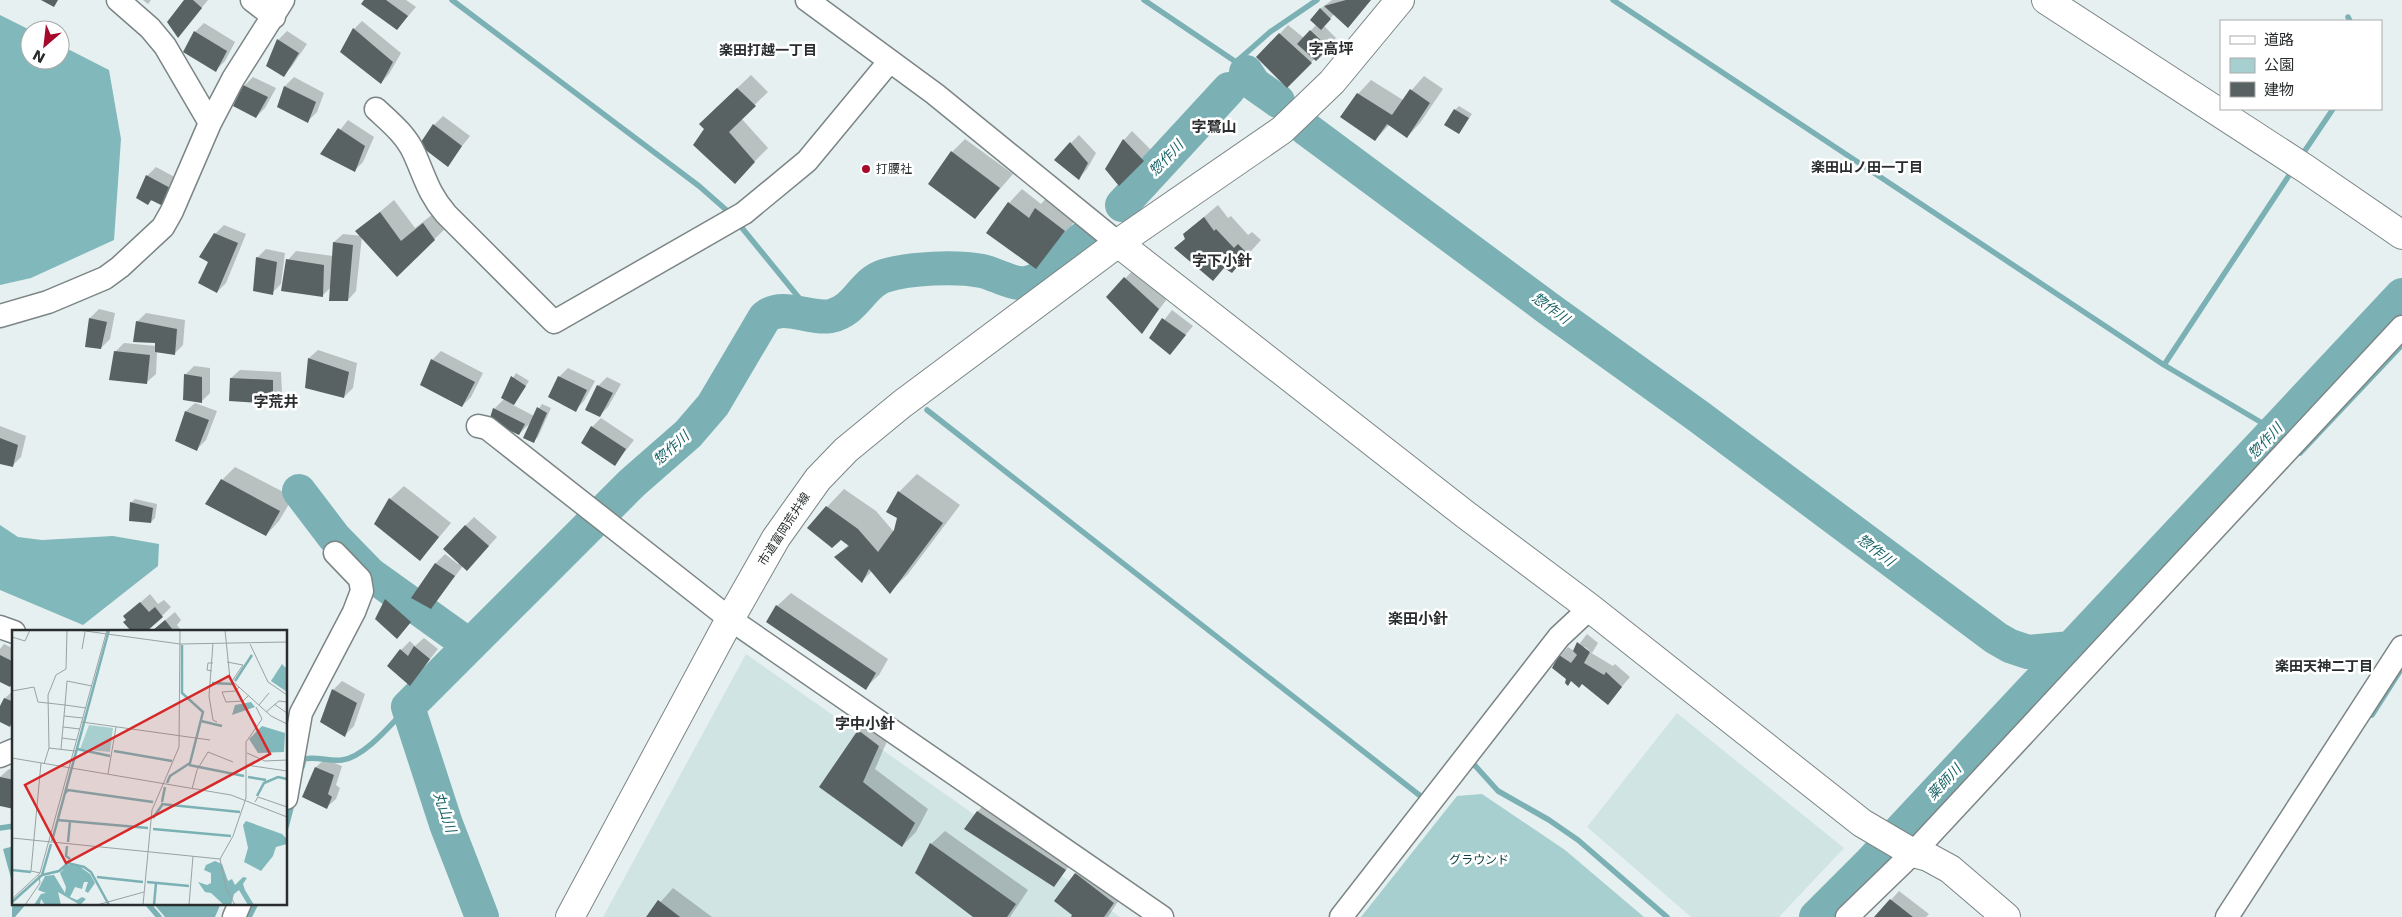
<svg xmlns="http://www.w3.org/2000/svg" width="2402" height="917" viewBox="0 0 2402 917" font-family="'DejaVu Sans','Noto Sans JP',sans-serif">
	<rect width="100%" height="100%" fill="#e6f0f0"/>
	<!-- built -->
	<path fill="#d1e4e4" d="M746,654L1120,917H603Z
		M1677,713L1844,848L1779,917H1691L1587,827Z"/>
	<!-- green -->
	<path fill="#a8cfd0" d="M1482,794L1565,850L1644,917H1361L1457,796Z"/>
	<!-- forest -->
	<path fill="#81b8bb" d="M0,15L30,30V60H60V45L109,70L121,139L114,240L31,278L0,285Z
		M0,525L18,537L42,540L113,536L159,544L158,566L83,625L0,590Z"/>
	<!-- water -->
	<path fill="#7bb1b4" d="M14,846V903H27L15,917H12V882L3,849Z
		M153,903H221L215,917H165Z"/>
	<!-- shadow -->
	<path fill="#0003" d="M143,0H151L148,4Z
		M186,0H208L186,27Z
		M365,0H406L416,7L397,29Z
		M1332,0H1371L1348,26L1334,14L1324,26L1336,38L1287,86L1258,57L1288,25L1304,38L1316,25L1320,9Z
		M362,21L401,53L389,74L381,83L354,29Z
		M204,23L235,42L225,61L216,70L195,32Z
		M287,31L307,44L292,66L284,75L278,40Z
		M751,75L768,92L741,118L768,148L748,168L706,129L714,110Z
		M1424,76L1443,89L1420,123L1407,137L1390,124L1375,140L1358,94L1371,80L1403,100Z
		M253,77L276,88L265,108L256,117L244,86Z
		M294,77L324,93L317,112L308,121L279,107L285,86Z
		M1459,106L1472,114L1459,133L1455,110Z
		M443,116L470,136L447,165L434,125Z
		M348,120L374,137L363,162L354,171L322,153Z
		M1132,131L1152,151L1119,185L1124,140Z
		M1079,135L1096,153L1087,169L1079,178L1071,143Z
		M965,139L1013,174L975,218L952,152Z
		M156,167L182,181L148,203L138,198L147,176Z
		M1022,189L1041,204L1049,195L1078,217L1049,254L1035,268L1009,203Z
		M394,200L415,228L437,211L448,226L397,275L357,231Z
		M1218,205L1228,218L1231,216L1248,235L1252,232L1261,240L1232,272L1176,248L1186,238L1184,234Z
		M224,225L246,234L226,283L217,292L209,261L215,234Z
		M343,234L362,236L356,291L348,300L331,287L322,296L288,260L296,251L333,256L334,242Z
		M266,249L285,253L281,284L272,293L257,258Z
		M1134,269L1167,299L1142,332L1108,297Z
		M99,309L115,313L110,339L101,348L87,346L90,318Z
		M1172,310L1193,326L1170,353L1150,338Z
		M146,313L185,320L183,345L174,354L157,352L156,374L147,382L115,352L124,343L156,346L157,342L137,322Z
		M318,350L357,363L353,388L344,397L307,387L309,358Z
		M441,351L483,373L471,397L462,406L432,360Z
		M194,366L210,368V393L202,401L185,375Z
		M568,368L595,381L584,401L575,410L559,377Z
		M240,370L281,372L282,394L273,403L231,378Z
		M516,373L529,381L513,405L534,416L542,404L551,408L538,437L534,441L532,421L519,434L490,420L494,409L505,398L502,397Z
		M607,377L621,384L608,407L599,416L598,386Z
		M195,403L217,411L206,440L197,449L176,440L186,411Z
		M601,418L634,440L615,464L592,427Z
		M0,426L26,436L21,457L12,466L0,462Z
		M235,467L293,497L279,521L266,535L222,480Z
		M917,474L960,505L908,574L890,592L872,571L862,581L836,557L849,544L827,507L844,489L876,511L894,532L898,517L899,492Z
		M404,486L451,523L420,560L390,499Z
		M135,499L157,504L155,518L151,522L131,503Z
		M474,517L497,537L476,560L463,566L430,608L413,598L436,563L445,554L458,564L459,563L465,526Z
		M395,591L419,613L397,638L376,619L386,600Z
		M791,593L888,659L879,675L865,688L777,606Z
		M150,594L158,604L164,600L171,607L162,616L134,608Z
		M175,612L181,620L177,625L180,629L178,631H152Z
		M1587,634L1598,643L1592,653L1585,647L1583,648L1613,666L1615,664L1630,677L1607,704L1583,683L1568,678L1560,656L1568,647L1574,651Z
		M424,638L438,649L410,684L401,650L410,641L415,646Z
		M4,644L14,649V682L10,686L0,681V649Z
		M342,681L365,694L354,726L345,735L333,690Z
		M14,690V724L0,721V709L5,698Z
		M872,717L891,732L875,769L928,809L916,832L902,846L821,787L859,731Z
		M325,759L342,766L336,785L340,788L336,799L327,807L316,767Z
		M9,769L14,770V808L0,805V777Z
		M991,798L1078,856L1053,885L966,829L978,811Z
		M945,831L1028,890L1010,917H975L931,844Z
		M1089,860L1126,889L1108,917H1073L1076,874Z
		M673,888L712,917H647Z
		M1899,891L1929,914L1926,917H1876Z"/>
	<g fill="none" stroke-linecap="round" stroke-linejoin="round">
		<!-- stream -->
		<path stroke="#7bb1b4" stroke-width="5.5" d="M452,0L699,186L732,215
			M1144,0L1236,62L1246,72
			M1613,0L2164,365L2274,430
			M2348,17L2350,21
			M1236,62L1270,32L1317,0
			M2304,152L2333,109
			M738,223L800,299
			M2164,365L2288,177
			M927,410L1423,798L1425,796
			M2300,453L2402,345
			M2372,715L2402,668
			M1470,760L1498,791L1549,820L1578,840L1667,917
			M302,767L304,759C317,756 330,762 342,760C365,757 392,723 408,707
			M286,827L293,800
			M0,828L14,826
			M147,903L159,917
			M249,917L256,903"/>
		<!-- river -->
		<path stroke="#7bb1b4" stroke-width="34" d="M1246,72L1254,84L1278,101
			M1305,128L1549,309L1698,416L1996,638L2010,646L2028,652L2071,648L2402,295
			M1122,205L1229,89
			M299,491L334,537L370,574L469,645
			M482,917L446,824L408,707L632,483L688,434L713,405L765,317C784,302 808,320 831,316C857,310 862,283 884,276C910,268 956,266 982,271C996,274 1012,285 1026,283C1048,280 1067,253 1082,239
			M1816,917L1869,864L2071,648"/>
	</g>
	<!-- building -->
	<path fill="#596262" d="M41,0H58L54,7Z
		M184,0H193L202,8L178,38L167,22Z
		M364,0H386L408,16L397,30L361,4Z
		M1346,0H1371L1348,28L1324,6Z
		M1320,8L1331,19L1321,30L1310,20Z
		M353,28L393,62L381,84L340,52Z
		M1310,30L1329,48L1316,61L1297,44Z
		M194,31L227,51L216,72L183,52Z
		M1279,33L1312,63L1287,88L1256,57Z
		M277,39L299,53L284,77L266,66Z
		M243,85L268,97L256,118L233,106Z
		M284,86L316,102L308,123L277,107Z
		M737,88L756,106L729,132L755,162L735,184L693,145L704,129L699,124Z
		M1410,89L1430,103L1407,138L1387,124L1375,141L1340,117L1357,93L1392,115Z
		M1454,109L1469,118L1459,134L1444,125Z
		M433,124L462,146L448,167L419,145Z
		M338,128L365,146L355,172L320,154Z
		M1123,139L1144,161L1119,186L1105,169Z
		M1070,142L1088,163L1079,180L1054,160Z
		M951,151L1000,188L975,219L928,184Z
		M146,175L174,190L165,207L151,200L148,205L136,198Z
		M1008,202L1029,218L1035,208L1065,231L1036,269L986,233Z
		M380,212L401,241L423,223L435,240L397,277L355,231Z
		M1204,217L1214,231L1216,229L1234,248L1238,244L1248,254L1232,273L1224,268L1213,281L1174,248L1185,239L1183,234Z
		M214,233L238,243L217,293L198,283L208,262L199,257Z
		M333,242L353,245L348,301H329Z
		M256,257L277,262L273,295L253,291Z
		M286,259L324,265L323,297L281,291Z
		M1124,277L1159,309L1142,334L1106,297Z
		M89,318L107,322L101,349L85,347Z
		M1162,318L1186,335L1170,355L1149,338Z
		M136,321L177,329L175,355L155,352V343L133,342Z
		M114,351L150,355L147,384L109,380Z
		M308,358L349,372L344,398L305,388Z
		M431,359L475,382L462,407L420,385Z
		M184,374L202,377V403L183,400Z
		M511,376L526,386L514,405L501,398Z
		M558,376L587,390L576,412L548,397Z
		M230,378L273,380V404L229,401Z
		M597,385L613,393L600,417L585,410Z
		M537,407L547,413L534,443L523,438Z
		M493,408L525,424L519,435L489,421Z
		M185,411L209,420L197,451L175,441Z
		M591,426L626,449L615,466L581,443Z
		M0,438L18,445L13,467L0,464Z
		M221,479L280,511L266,536L205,504Z
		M898,491L943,523L890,594L869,569L862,583L834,557L849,546L841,540L832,548L807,528L826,506L858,529L878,552L894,530L897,518L886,512Z
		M389,498L439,537L420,561L374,524Z
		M130,502L153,508L151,523L129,521Z
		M465,525L489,546L467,571L443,549Z
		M435,563L455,576L431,609L411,598Z
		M385,599L411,622L397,639L375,619Z
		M140,602L149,612L155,607L163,617L147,631H131L123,622L126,620L123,616Z
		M776,605L876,673L866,690L766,622Z
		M165,620L173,630L152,631Z
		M1577,642L1590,652L1584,663L1604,675L1606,672L1622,687L1608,705L1582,684L1579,688L1571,681L1568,686L1565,683L1566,679L1552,668L1559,655L1571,663L1577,655L1573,651Z
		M414,646L430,659L410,686L387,666L400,649L408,656Z
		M0,655L14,662V681L10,687L0,682Z
		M332,689L357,703L345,737L320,722Z
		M4,698L14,702V725L11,724L10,727L0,722V706Z
		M858,730L879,746L863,782L915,823L902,847L819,787Z
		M315,767L334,775L328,794L332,797L327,809L302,797Z
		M0,777L14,780V809L0,806Z
		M977,811L1066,870L1054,887L964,829Z
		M930,843L1016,904L1007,917H973L915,873Z
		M1075,873L1114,903L1104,917H1071L1072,915L1054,901Z
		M1890,899L1913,917H1874Z
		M658,900L680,917H646Z"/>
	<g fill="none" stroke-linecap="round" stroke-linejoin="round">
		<defs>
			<path id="minor" d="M118,0L150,28L165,46L210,123
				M252,0L274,17
				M807,0L935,94L1118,243
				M376,109C390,122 406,135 414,153C425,177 428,193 446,214L554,322L744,213L807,161L889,62
				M0,316L48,302L105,278L120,267L163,227L172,211L210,123L233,79L283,0
				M478,426L487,428L730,619L1162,917
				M0,627L14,632
				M0,756L14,750
				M286,798L301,713L354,612L362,591L360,579L335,553
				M234,917L240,903
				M1341,917L1559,637L1590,608
				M1847,917L1913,853L2402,327
				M2227,917L2402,647"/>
			<path id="tertiary" d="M2046,0L2306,169L2402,235
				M1118,243L1466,515L1590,608L1862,823L1913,853L1928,857L1950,869L2006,917
				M570,917L730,619L776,538L818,479L846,450L902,404L1118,243L1282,130L1332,82L1400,0"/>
		</defs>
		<!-- minor casing -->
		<use href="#minor" stroke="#7c8585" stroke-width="25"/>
		<!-- tertiary casing -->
		<use href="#tertiary" stroke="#7c8585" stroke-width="30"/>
		<!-- minor -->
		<use href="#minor" stroke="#fff" stroke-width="22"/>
		<!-- tertiary -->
		<use href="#tertiary" stroke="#fff" stroke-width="28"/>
	</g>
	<!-- markers -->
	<circle fill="#a50a2b" stroke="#fff" stroke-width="2" cx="866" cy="169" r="5"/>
	<g text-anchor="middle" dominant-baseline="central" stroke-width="5" stroke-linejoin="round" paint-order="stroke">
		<!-- poi labels -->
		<g font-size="12" fill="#292d2e" stroke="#fff" text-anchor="start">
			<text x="876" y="169">打腰社</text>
		</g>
		<!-- street labels -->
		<g font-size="12" fill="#292d2e" stroke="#fff">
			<text transform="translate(784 529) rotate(-57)">市道富岡荒井線</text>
		</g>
		<!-- park labels -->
		<g font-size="12" fill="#0c4143" stroke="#fff">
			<text x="1479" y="860">グラウンド</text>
		</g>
		<!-- neighbourhood labels -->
		<g font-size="14" font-weight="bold" fill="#292d2e" stroke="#fff">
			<text x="768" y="50">楽田打越一丁目</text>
			<text x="1867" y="167">楽田山ノ田一丁目</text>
			<text x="2324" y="666">楽田天神二丁目</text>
		</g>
		<!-- water labels -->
		<g font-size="14" font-style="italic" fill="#196367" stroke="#fff">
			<text transform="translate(1166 158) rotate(-47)">惣作川</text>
			<text transform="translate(1551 308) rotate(36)">惣作川</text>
			<text transform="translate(2265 441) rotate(-47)">惣作川</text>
			<text transform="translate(671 448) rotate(-42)">惣作川</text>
			<text transform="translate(1876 550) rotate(37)">惣作川</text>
			<text transform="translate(1944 782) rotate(-47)">薬師川</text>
			<text transform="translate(445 812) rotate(71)">丸山川</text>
		</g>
		<!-- quarter labels -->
		<g font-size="15" font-weight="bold" fill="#292d2e" stroke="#fff">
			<text x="1331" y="49">字高坪</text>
			<text x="1214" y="127">字鷺山</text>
			<text x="1222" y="261">字下小針</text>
			<text x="276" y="402">字荒井</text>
			<text x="1418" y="619">楽田小針</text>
			<text x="865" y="724">字中小針</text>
		</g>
	</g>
	<!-- overview -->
	<g transform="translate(12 630)">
		<rect width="275" height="275" fill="#e6f0f0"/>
		<path d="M77,95L101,98L98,122L68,119Z" fill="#a8cfd0"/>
		<path d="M270,34L275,39V62L259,51ZM239,72L243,77L220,85L223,75ZM250,96L273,103L272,122L246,123L237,109ZM234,191L270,204L275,209V214L264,217L261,226L249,241L232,232L236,218L231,195ZM203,231L210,234L216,251L220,249L223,255L231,247L235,248L231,254L233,260L242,275H236L227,260L222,264L219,275H212L199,263L193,262L186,252L195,255L199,253V243L192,240L194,235ZM64,234L78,244L83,253L76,263L73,261L76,252H72L70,259L63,257L58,267L65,270L70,267L74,269L68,275L46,262L49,275H33L29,269L28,274L22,275L29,264L34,263L26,260L33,246L42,245L53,263L54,257L48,243L55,235Z" fill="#81b8bb"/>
		<path fill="none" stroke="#7bb1b4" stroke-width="2.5" d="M223,51L240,25M200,53L221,54M189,91L210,96M65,119L98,126M102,121L160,131M177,135L232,146M236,147L254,150M155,153L158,146L178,133L191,82L170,63V15M53,163L97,0M245,166L252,153L266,147L275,149M150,172L153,157M149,174L228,182M141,188L150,175M45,190L136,198M141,199L219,206M40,211L53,163L56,160L141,172M56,212L58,191M55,216L54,226L58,229M0,240L19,242M30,245L47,241L56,233L72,237L79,242L97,275M85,247L131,252M135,252L177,256M0,272L30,245L39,214M142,275L144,253"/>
		<path fill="none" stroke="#9aa2a2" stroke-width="1" d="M66,0L168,14L275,12M213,0L218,49L259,86L275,94M0,7L13,11L18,0M201,13L197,66L201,90L205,92M238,14L256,52L275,65M70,19L73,2M215,32L231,35L220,51M200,41L195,40L196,33H201M227,57L223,61L210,62L214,72L231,71L237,65M0,61L22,57L26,72L53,75L49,119M262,74L275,83M247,75L257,63M74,78L53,75L55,51L80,56M254,82L267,71L275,72M52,86L71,88M70,92L198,110M51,97L68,99M50,108L65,110M37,118L63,121M235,123L253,131L275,130M0,128L219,165L275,187M32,134L37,118L36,65L44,45L54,39L55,0M234,135L275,141M96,144L104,97M180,159L185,140L196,122L221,132M243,172L246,167L275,177M0,208L208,229M28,243L19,241L29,133M0,269L28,243L95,0M13,275L28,253L27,245M85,275L132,262M131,275L140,180L167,117L168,0M177,275L181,226M223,275L214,258L208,229L221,206L234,168V112L250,89L244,77"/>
		<path fill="#d62828" fill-opacity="0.15" stroke="#d62828" stroke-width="2.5" d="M217,46L258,124L54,233L13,155Z"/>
		<rect width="275" height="275" fill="none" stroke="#292d2e" stroke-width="2.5"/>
	</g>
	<!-- legend -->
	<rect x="2220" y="20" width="162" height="90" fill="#ffffff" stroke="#a9abab"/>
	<rect x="2230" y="36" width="25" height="8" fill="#ffffff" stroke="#a9abab"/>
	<text x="2264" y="45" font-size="15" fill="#292d2e">道路</text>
	<rect x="2230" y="58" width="25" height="15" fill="#a8cfd0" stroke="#a9abab"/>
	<text x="2264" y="70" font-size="15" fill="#292d2e">公園</text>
	<rect x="2230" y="82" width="25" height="15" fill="#596262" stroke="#a9abab"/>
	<text x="2264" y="95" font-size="15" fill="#292d2e">建物</text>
	<!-- north arrow -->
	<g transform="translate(45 45) rotate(208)"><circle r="24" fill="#ffffff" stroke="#a9abab"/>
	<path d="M0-4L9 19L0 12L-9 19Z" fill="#a50a2b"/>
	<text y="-8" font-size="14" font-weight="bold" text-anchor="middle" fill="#292d2e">N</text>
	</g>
</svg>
